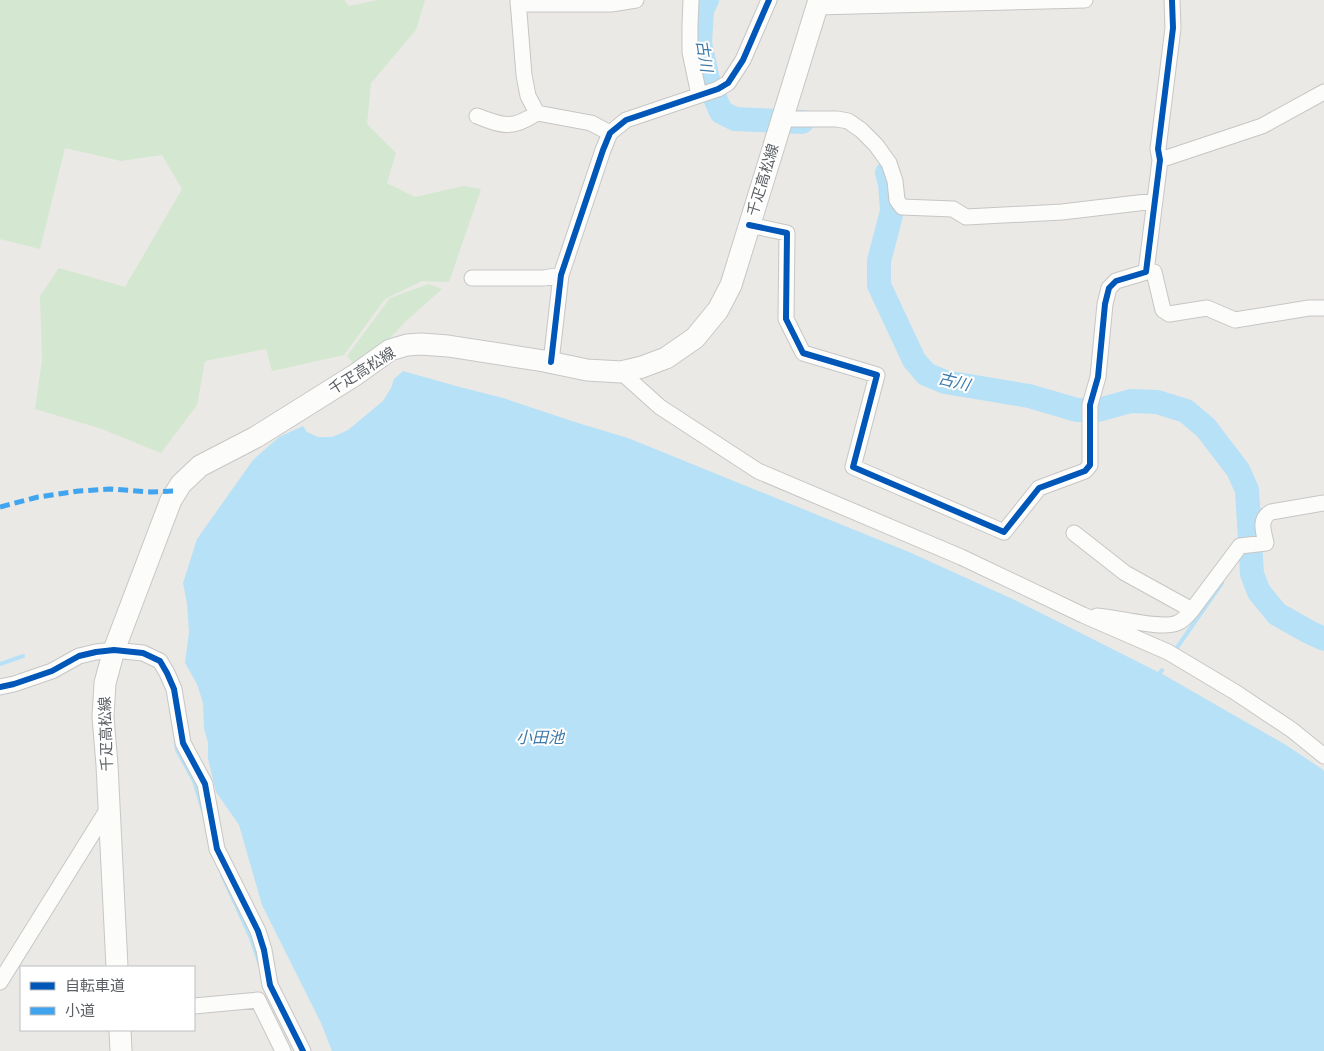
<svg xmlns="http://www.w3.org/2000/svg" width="1324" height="1051" viewBox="0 0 1324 1051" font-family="Signika,'Noto Sans JP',sans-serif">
	<rect width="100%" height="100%" fill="#ebe9e5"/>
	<!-- green -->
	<path fill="#d4e7d0" d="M0,0H344L349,6L378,0H425L416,30L371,83L367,124L396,153L387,183L415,197L463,186L481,189L449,282L422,281L385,299L344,355L272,371L266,349L205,361L197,405L161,453L99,428L35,409L42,360L40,296L59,268L125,287L182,189L162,155L121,161L65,148L40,249L0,239Z
		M429,284L442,289L405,322L375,354L356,367L347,356L390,298Z"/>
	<!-- water -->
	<path fill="#b7e1f7" d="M403,371L456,386L503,398L578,423L628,438L909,552L1017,601L1164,675L1286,745L1322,769L1324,771V1051H332L321,1023L262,905L239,825L216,792L208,759V743L204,728L203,703L197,684L185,663L189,632L187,603L183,583L197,539L253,460L279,437L303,426L307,432L318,437H332L348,430L383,401L391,388L394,379Z"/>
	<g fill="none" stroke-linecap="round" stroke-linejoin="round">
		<!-- stream -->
		<path stroke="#b7e1f7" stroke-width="4" d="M1249,513L1266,509
			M1176,649L1222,583
			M0,664L23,656
			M1157,677L1162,670
			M176,743L177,750L194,781L203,811
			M222,875L251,938L260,965"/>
		<!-- river -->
		<path stroke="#b7e1f7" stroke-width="24" d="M707,0L702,10L700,43L709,84L721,112L735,119L802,122
			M887,173L890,183L892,211L879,261V285L914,360L926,374L945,382L1029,396L1077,410H1098L1131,401L1157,402L1186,411L1206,428L1238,470L1247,490L1252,574L1259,592L1277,614L1309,632L1324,639"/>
		<defs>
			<path id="street" d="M518,0L524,75L528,96L537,113L591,123L610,133
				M691,0L690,25V52L699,95
				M518,4H611L636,0
				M817,7L1085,0
				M477,116C504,126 511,130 537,113
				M782,119H837L848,121L861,130L876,145L889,163L895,181L897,200L902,207L953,209L966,217L1062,212L1155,201
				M1160,160L1262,126L1324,92
				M749,225L787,233L786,319L803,353L877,375L853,467L1004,532L1039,488L1085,471L1090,465V405L1098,377L1105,304L1109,288L1116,281L1146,272L1160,160L1158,149L1173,28L1172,0
				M1146,272H1154L1163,310L1169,314L1207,308L1235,320L1309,308H1324
				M472,278H544L561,275
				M551,362L561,275L603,150L610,133L626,120L718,89L728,83L743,60L769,0
				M621,372L660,407L758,471L961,557L1083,615L1168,652L1235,692L1292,730L1324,756
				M1074,533L1125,573L1192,610
				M1097,616C1117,617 1161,630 1177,623C1183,621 1188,615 1192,610L1240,546L1266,543C1263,530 1259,519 1271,512L1324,503
				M0,687L14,684L52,671L79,656L96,652L114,650L143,653L160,661L167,673L174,689L183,743L205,784L217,849L258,931L264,950L270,985L303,1051
				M0,982L109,807
				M194,1006L258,1000L283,1051"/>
			<path id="secondary" d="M117,967L107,765L103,717L105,683L114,650L171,500L181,484L200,466L256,437L355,375L390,350L407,345L421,344L448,346L544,361L587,370L621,372L642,367L666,358L695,338L718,310L731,285L819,0
				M120,1030L121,1051"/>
		</defs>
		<!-- street casing -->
		<use href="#street" stroke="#c6c6c6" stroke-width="17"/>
		<!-- secondary casing -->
		<use href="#secondary" stroke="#c7c7c7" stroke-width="23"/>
		<!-- street -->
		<use href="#street" stroke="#fcfcfb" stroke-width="15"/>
		<!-- secondary -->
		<use href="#secondary" stroke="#fcfcfb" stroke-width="21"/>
		<!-- quiet -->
		<path stroke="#40a5ee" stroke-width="5" stroke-dasharray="10 5" stroke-linecap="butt" d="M0,507L38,497L79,491L110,489L151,492L176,491"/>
		<defs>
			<path id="cycleway" d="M749,225L787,233L786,319L803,353L877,375L853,467L1004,532L1039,488L1085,471L1090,465V405L1098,377L1105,304L1109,288L1116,281L1146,272L1160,160L1158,149L1173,28L1172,0
				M551,362L561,275L603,150L610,133L626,120L718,89L728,83L743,60L769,0
				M0,687L14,684L52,671L79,656L96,652L114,650L143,653L160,661L167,673L174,689L183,743L205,784L217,849L258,931L264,950L270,985L303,1051"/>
		</defs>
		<!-- cycleway casing -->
		<use href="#cycleway" stroke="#fff" stroke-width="9"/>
		<!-- cycleway -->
		<use href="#cycleway" stroke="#0057b8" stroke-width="6"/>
	</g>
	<g text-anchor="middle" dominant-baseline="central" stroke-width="4" stroke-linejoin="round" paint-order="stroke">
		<!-- street labels -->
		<g font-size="15" fill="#5b5f63" stroke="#fff">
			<text transform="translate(763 180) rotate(-73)">千疋高松線</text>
			<text transform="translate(362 371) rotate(-32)">千疋高松線</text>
			<text transform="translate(106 734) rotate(-92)">千疋高松線</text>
		</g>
		<!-- water labels -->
		<g font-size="16" font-style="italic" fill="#3c79a8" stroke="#fff">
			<text transform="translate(704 56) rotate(81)">古川</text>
			<text transform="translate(954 382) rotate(14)">古川</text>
			<text x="540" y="738">小田池</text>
		</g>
	</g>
	<!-- legend -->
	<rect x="20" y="966" width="175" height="65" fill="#ffffff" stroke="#bdbfc1"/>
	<rect x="30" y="982" width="25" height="8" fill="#0057b8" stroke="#bdbfc1"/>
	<text x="65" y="991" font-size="15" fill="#5b5f63">自転車道</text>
	<rect x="30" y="1007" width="25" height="8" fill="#40a5ee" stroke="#bdbfc1"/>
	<text x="65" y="1016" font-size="15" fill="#5b5f63">小道</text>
</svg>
